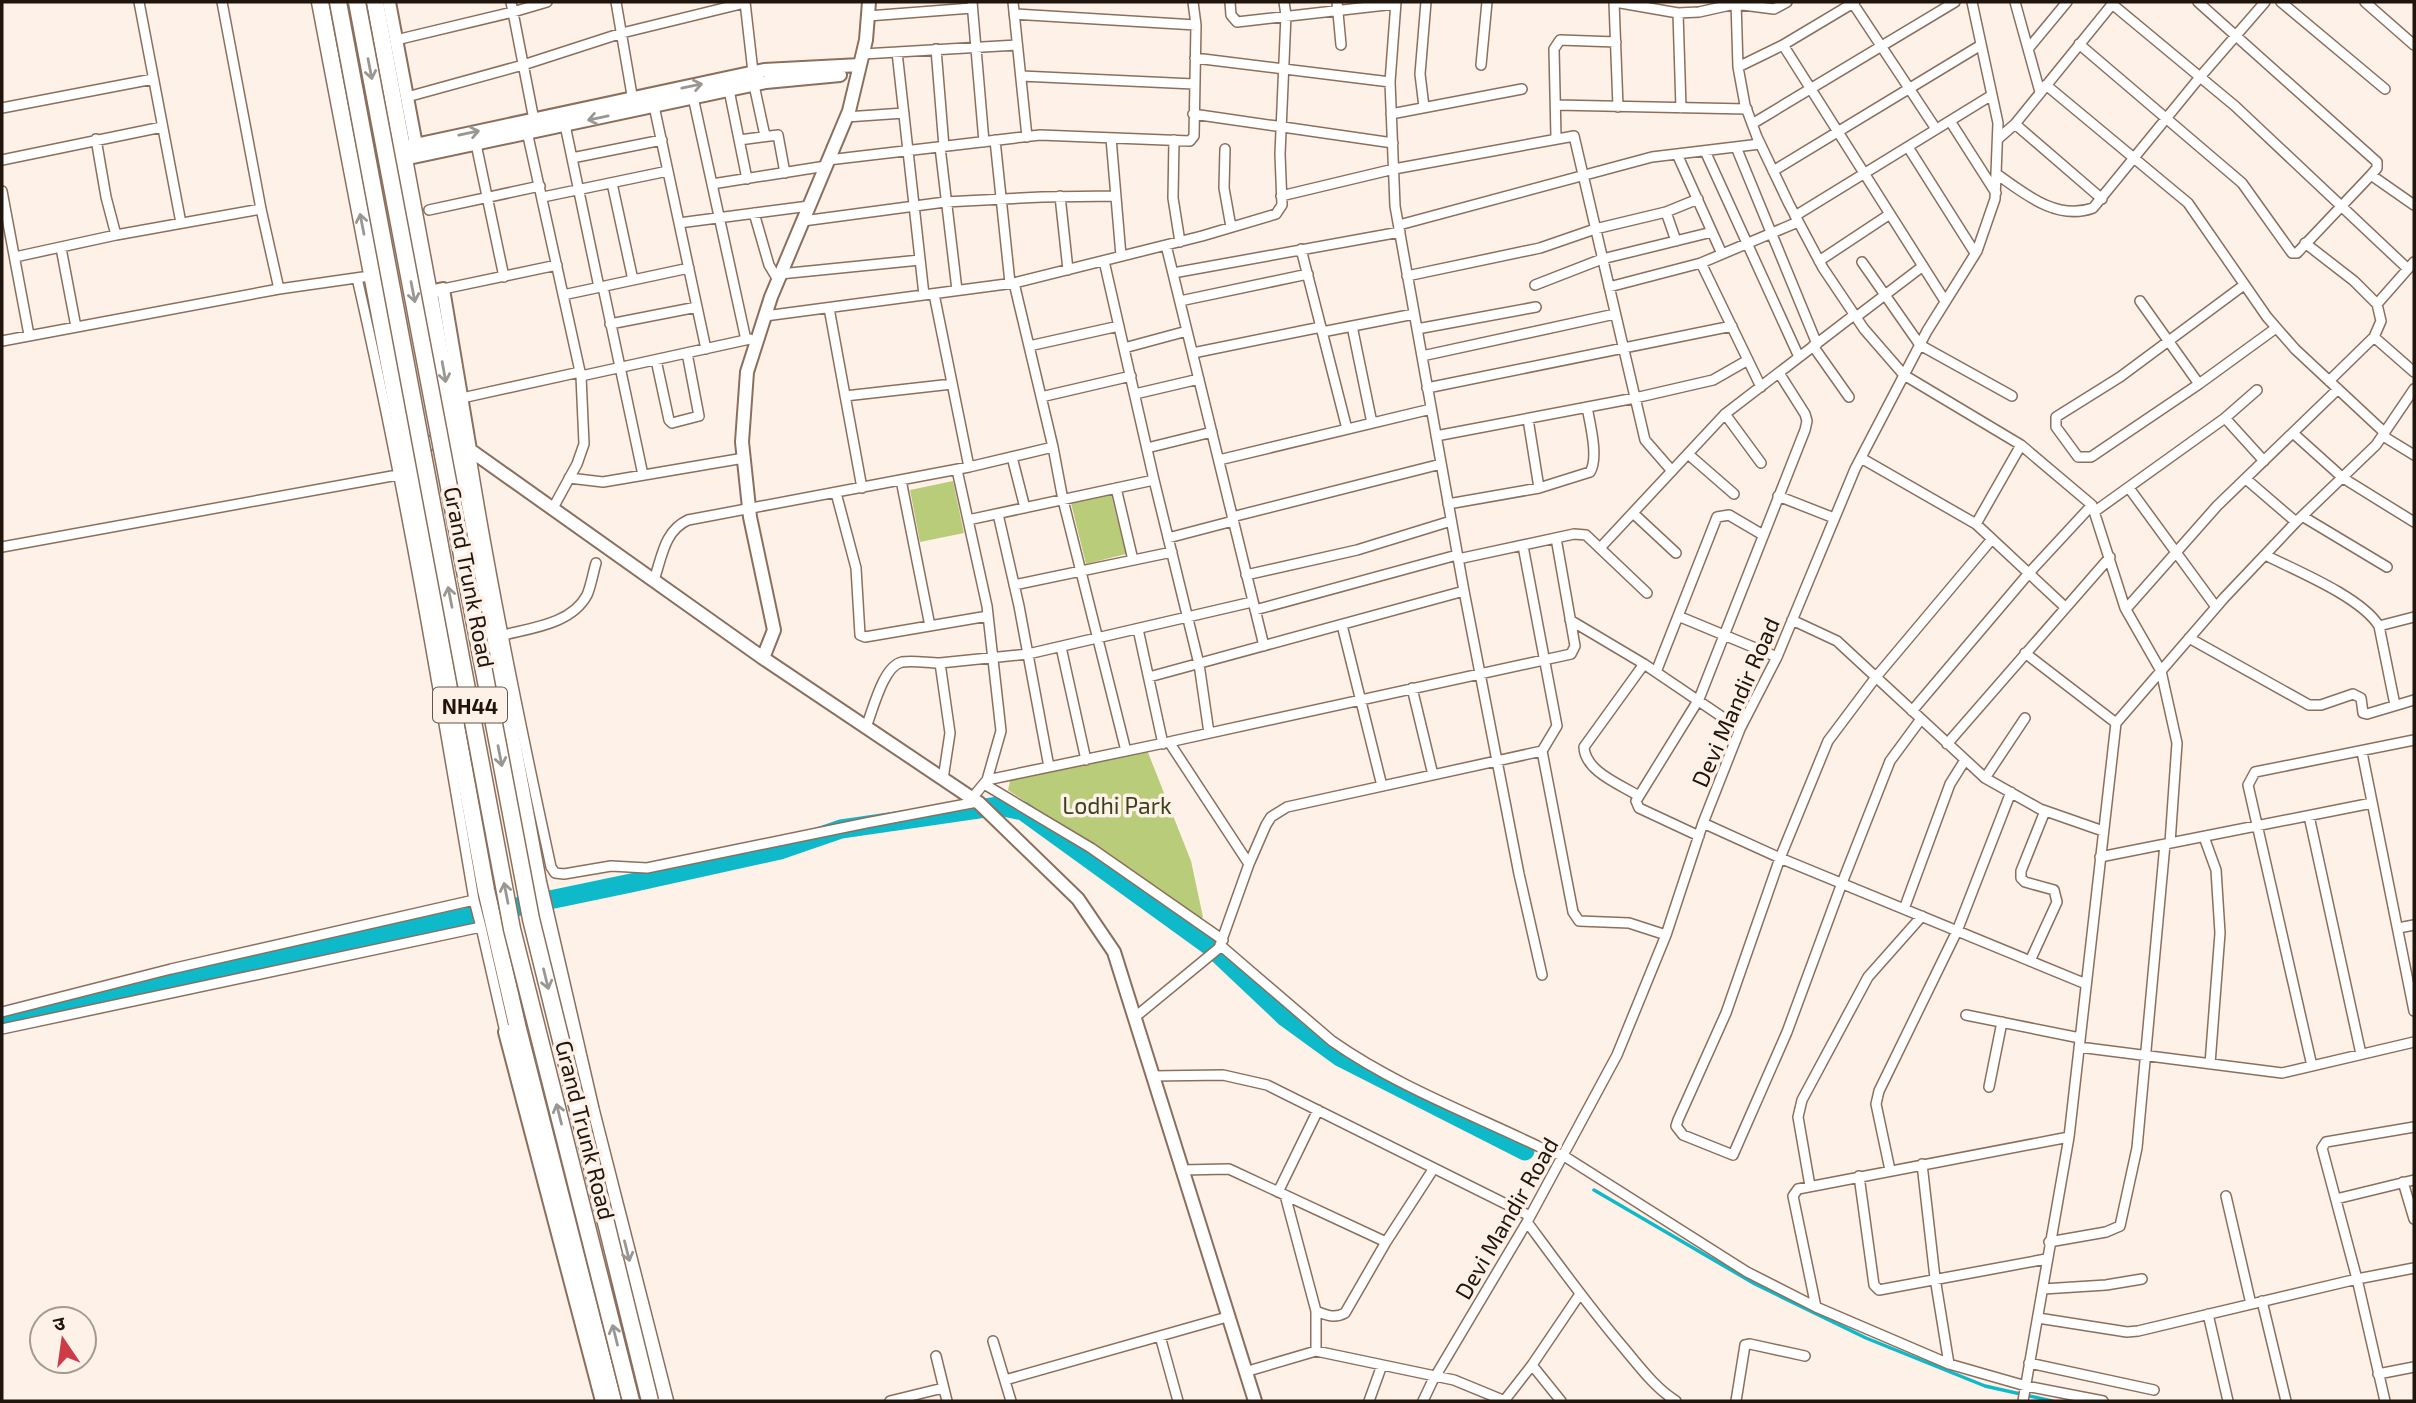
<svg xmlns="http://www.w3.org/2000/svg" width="2416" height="1403" viewBox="0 0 2416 1403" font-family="'Exo 2','Noto Sans Devanagari',sans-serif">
	<rect width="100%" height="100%" fill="#fef1e8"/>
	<!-- green -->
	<path fill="#b9cc79" d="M953,481L964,533L920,542L910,490Z
		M1111,494L1126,554L1086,564L1071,503Z
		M1147,750L1191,861L1203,917L1200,919L1008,790L1011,777Z"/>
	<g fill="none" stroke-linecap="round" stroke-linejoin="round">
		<!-- stream -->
		<path stroke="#0ebac9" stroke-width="3.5" d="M1594,1190L1755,1284L1866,1338L1985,1386L2052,1401"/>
		<!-- river -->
		<path stroke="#0ebac9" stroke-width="19" d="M2,1022L290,954L631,883L780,850L841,829L999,806L1023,811L1211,947L1285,1017L1340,1057L1525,1151"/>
		<defs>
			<path id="street" d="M139,2L181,223
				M222,2L261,209L279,289
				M511,2L534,120
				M616,2L633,101
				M745,2L753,72
				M972,2L984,142
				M1013,2L1027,137
				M1230,2L1231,15L1237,22L1395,4
				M1337,2L1341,45
				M1396,2L1390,82L1395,206L1464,591L1519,874L1542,975
				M1614,2L1618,107
				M1615,2L1678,13L1699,12L1735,4L1774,9L1787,2
				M1736,2L1738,67L1745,105L1757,137L1789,204L1823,268L1864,329L1904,375L2021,445L2092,505L2125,608L2161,671L2177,743L2170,843
				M1852,2L1936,129
				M2015,2L2040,92
				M2281,2L2385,89
				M2365,2L2414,45
				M2112,4L2235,106L2408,269
				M1678,13L1681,108
				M1014,14L1196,25
				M868,16L972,8
				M396,40L513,12L547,2
				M2079,44L2242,183L2292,253H2297L2371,175L2377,168V162L2198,2
				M1783,45L1945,301
				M936,49L944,147
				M2028,49L2067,2
				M897,52L924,295
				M863,54L1017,45
				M1195,58L1390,82
				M1481,65L1487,2
				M1738,67L1783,45L1855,2
				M1021,76L1194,84
				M754,85L765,136
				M2046,85L2188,203L2267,317L2295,349L2385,433
				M729,90L747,179
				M407,97L523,65L622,33L745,3
				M693,97L746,340
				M1556,105L1747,109
				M654,106L706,349
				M1424,107L1420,74L1426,2
				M2,108L153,79
				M1193,114L1393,143
				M1391,114L1522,89
				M846,117L904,113
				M1950,121L1996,193
				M1752,124L1955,2
				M2015,124L2102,199
				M565,125L599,287
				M526,127L581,376L584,444L577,464L553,508
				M1556,137L1554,49L1560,40L1616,42
				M1111,138L1121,256
				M1999,138L2015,124L2114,2
				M96,139L106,197L116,235
				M739,140L778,135L785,173
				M995,140L1010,283
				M1174,140L1173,198L1180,242
				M476,144L504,277
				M940,147L957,290
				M1736,147L1817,344
				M1908,147L1975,253
				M1225,149L1224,188L1231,227
				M1705,151L1799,357
				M1677,154L1722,254
				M572,158L662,140
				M2,160L162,127
				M828,160L1040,135L1190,141L1194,136L1196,25L1193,2
				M1773,171L1981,45
				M1998,175C2025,194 2057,221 2093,208L2200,77L2265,2
				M2371,175L2414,205
				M612,183L633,280
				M712,184L826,166
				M2,191L29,335
				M1060,196L1068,270
				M1281,196L1394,169L1574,136L1645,440L1672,471
				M543,197L668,171
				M429,210L540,186
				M1666,212L1676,241
				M754,213L769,265L778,280
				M1795,216L1992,95
				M803,221L945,202L1042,197L1116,196
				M679,223L809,206
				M1399,225L1652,157L1760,144
				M2305,243L2354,281L2377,304L2381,321L2374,337L2329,381
				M1166,245L1264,646
				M61,248L76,327
				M1301,249L1347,429
				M15,257L116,235L261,209
				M1104,261L1154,480L1199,664L1209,733
				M1819,261L1890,214
				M1862,262L1920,345L2012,396
				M1701,263L1761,387
				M1173,273L1400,232
				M780,274L920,260
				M1407,276L1540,248L1595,229L1666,212L1698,199
				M1014,283L1053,447L1063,500L1126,751
				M1535,285L1602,259L1712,232
				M2244,285L2120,377L2056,417V427L2078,457H2091L2199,384L2276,328
				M603,287L643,475
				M1609,287L1701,263L1798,222
				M443,289L557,265
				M934,294L969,467
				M563,295L689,268
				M1180,301L1308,274
				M2140,301L2199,384
				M2377,304L2414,262
				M829,308L862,488
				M765,316L1014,283L1202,236L1276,214L1282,205L1280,154L1286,15L1284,2
				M1856,317L1923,266
				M610,324L697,307
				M1352,326L1372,423
				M1417,329L1536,307
				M1322,332L1414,314
				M2374,337L2414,372
				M2,341L279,289L363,277
				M1029,346L1119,326
				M1813,346L1849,397
				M1124,348L1187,331
				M1193,353L1321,327
				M1422,356L1615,314
				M656,360L669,420L672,423L699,416L687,353
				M581,376L750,339
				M1427,388L1732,326
				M1135,394L1199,379
				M845,396L952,384
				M1041,397L1131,376
				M462,398L580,372
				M1725,414L1761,463
				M2225,418L2264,461
				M1528,419L1539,488
				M2293,433L2343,478L2414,522
				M1436,436L1635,398L1713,380L1748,360
				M2383,436L2414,455
				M1147,448L1212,432
				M470,450C492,590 521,729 551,867L555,873L564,874L611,866L647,868L866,823L977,802
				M1688,454L1734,494
				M1012,457L1025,508
				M1861,458L1976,524L2065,607
				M1219,460L1431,409
				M957,470L987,606L1001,731L987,780L972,798
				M569,478L603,482L744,458
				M2246,479L2296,522
				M901,480L930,626
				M1116,488L1133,560
				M2129,488L2216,607
				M836,493L856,568L860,635L865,637L988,616
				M1778,496L1834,518
				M1448,504L1539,488L1590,472C1599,458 1590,424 1587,407
				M2094,512L2225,418L2257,390
				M1633,513L1676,553
				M998,514L1019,606L1049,767
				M2302,516L2387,567
				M1232,517L1441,464
				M968,520L1154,480
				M1976,524L2021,445
				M1168,538L1233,521
				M1523,546L1557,726L1542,751L1573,912L1579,921L1629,923L1666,935
				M2,547L403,474
				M1600,548L1725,414L1854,315
				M2265,555C2297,571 2361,597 2379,626L2395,705
				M1458,559L1574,534L1586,535L1647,593
				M1246,575L1357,550L1451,521
				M654,580C662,557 664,531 688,520L969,467L1053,447
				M1014,585L1172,552
				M2126,609L2217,506L2338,389
				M1255,610L1457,555
				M1678,616L1777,657
				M1570,620L1644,664L1740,729
				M1792,620L1837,641L1985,778L2040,809L2103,831
				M1342,625L1382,786
				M2379,626L2414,617
				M1138,629L1163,744
				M500,636C529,628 571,625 587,595C591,586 593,573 596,563
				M2189,638L2309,705H2321L2353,694L2361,698L2363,713L2367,714L2414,700
				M1061,647L1086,760
				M2025,653L2116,723
				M1656,672L1717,517L1729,515L1763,535
				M1149,677L1464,591
				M1412,688L1433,775
				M1912,711L2029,573L2092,505
				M1921,719L1890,761L1842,883L1787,1032L1733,1155L1683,1135L1676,1126L1678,1120L1726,1013L1780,858L1828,741L1876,677L1992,539
				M866,727C873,710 883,666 902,662C913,660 928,663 940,663
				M1169,742L1571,654L1575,646L1556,538
				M1947,744L2110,557
				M2362,752L2414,1011
				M1985,778L2025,718
				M943,779L950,733L940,663L1028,654L1252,602
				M987,780L1169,742L1249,864
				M984,784L1091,848L1223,940
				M1637,795C1619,784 1585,771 1584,747L1644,664
				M2309,816L2361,1054
				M1703,823L1780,858L2086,984
				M1699,836L1639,808L1636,801L1699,699L1805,430L1807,421L1805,414L1779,373
				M2204,837L2216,870L2220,933L2210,1064
				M2100,857L2372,803
				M474,900L481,927
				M1904,909L1950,784L1965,760
				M2398,928L2414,925
				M1220,945L1332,1041C1399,1088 1477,1116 1550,1152L1564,1156L1747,1272L1816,1307L1949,1364L2026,1386L2103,1401
				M2030,961L2057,902L2054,890L2025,882L2021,878V871L2045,811
				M2,1012L171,969L474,900C439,692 404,483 357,278
				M1966,1015L2080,1038
				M1134,1018L1219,948L1249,864L1266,825L1271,817L1287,807L1542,751
				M2,1029L481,927L505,1032
				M2079,1047L2282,1073L2414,1042
				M2312,1066L2248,785L2255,772L2414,740
				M1152,1076L1223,1075L1267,1085L1530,1216
				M1989,1087L2002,1022
				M1922,1164L1935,1278L1949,1364
				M1181,1170L1229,1169L1386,1242
				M1890,1170L1876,1104L1879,1091L1957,931L2011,792
				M1859,1176L1874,1285L1879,1290L2046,1259
				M2403,1182L2414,1219
				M1810,1186L1798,1117L1802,1100L1868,977L1922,916
				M1278,1192L1318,1110
				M1285,1195L1316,1311V1351
				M2226,1196L2251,1304
				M2336,1199L2414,1180
				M1527,1222C1558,1264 1589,1307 1623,1347C1639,1366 1655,1388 1676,1401
				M2049,1242L2106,1232L2120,1226L2137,1148L2165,844
				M2043,1289L2106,1285L2142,1279
				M2262,1301L2286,1401
				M1816,1307L1793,1196L1798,1189L2069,1137
				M1316,1311C1326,1315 1334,1319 1345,1313L1386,1242L1434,1168
				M2208,1314L2228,1401
				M2038,1318L2127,1332L2138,1331L2357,1279L2414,1268
				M1160,1336L1178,1401
				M993,1341L1011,1401
				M936,1356L947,1401
				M2029,1363L2154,1390
				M1532,1365L1561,1401
				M1245,1372L1316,1351L1454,1380L1505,1401
				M2378,1374L2414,1367
				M1005,1380L1227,1317
				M890,1401L943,1388
				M1369,1401L1382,1365
				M1423,1401L1432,1382L1527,1222L1617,1055L1666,935L1703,823L1740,729L1777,657L1855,469L1927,331L1977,251L1995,199L1998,123L1972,2
				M1504,1401L1532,1365L1580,1294
				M1736,1401L1745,1345L1750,1344L1805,1356
				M2023,1401L2069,1137L2116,723L2224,598L2296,522L2376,445L2414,389
				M2385,1401L2357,1279L2322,1148L2326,1142L2414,1127"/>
			<path id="secondary" d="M389,2L416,145
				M350,159L764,70L860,65
				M352,170L766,82L840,75
				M429,292L443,289L470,450
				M412,445L456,440L763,658L979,803L1078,899L1114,952L1255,1401
				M763,658L774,630L750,517L742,442L747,372L771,297L849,111L866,40L869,2
				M518,1029L505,1032L602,1401"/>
			<path id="highway" d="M320,2L410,473L486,890L518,1029L613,1401
				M375,2L538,882L591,1111L665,1401"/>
		</defs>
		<!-- street casing -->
		<use href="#street" stroke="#8b6f5c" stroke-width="12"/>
		<!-- secondary casing -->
		<use href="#secondary" stroke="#8b6f5c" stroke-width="16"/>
		<!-- highway casing -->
		<use href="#highway" stroke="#8b6f5c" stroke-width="19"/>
		<!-- street -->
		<use href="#street" stroke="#fff" stroke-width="9"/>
		<!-- secondary -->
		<use href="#secondary" stroke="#fff" stroke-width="12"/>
		<!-- highway -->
		<use href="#highway" stroke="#fff" stroke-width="16"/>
		<defs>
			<path id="highway-bridge" d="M338,2L512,929L631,1401
				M357,2L531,919L650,1401"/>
		</defs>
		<!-- highway-bridge casing -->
		<use href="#highway-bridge" stroke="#8b6f5c" stroke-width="19" stroke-linecap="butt"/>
		<!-- highway-bridge -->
		<use href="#highway-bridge" stroke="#fff" stroke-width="16"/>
	</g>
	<!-- one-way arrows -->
	<defs><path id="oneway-shaft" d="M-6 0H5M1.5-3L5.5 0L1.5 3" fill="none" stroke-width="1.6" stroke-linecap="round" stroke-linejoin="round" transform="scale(1.75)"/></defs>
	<g stroke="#9a9692">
		<use href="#oneway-shaft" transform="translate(370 69) rotate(79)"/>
		<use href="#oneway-shaft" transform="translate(692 86) rotate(-12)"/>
		<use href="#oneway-shaft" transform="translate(598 118) rotate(168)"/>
		<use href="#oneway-shaft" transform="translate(469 133) rotate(-12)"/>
		<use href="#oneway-shaft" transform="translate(362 224) rotate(-101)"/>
		<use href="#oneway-shaft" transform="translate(413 292) rotate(79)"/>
		<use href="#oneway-shaft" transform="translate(444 372) rotate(80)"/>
		<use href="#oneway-shaft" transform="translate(450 597) rotate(-101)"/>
		<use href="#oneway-shaft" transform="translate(500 756) rotate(79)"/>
		<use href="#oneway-shaft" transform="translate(506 893) rotate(-101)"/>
		<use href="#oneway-shaft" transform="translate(546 979) rotate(76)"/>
		<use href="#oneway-shaft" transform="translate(559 1114) rotate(-104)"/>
		<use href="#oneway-shaft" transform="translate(627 1251) rotate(76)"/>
		<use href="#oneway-shaft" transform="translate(615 1335) rotate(-104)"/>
	</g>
	<g text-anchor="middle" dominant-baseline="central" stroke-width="7" stroke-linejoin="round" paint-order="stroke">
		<!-- shield labels -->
		<rect fill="#fef1e8" stroke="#62574f" stroke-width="2" x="433" y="687.5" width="74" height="35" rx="5"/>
		<g font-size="21" font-weight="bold" fill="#1f150d">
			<text x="470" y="705">NH44</text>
		</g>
		<!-- street labels -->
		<g font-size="23" fill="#1f150d" stroke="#fef1e8">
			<text transform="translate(470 577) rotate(79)">Grand Trunk Road</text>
			<text transform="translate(1735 702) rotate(-66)">Devi Mandir Road</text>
			<text transform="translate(586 1130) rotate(76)">Grand Trunk Road</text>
			<text transform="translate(1506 1218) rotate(-60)">Devi Mandir Road</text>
		</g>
		<!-- park labels -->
		<g font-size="23" fill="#3a421b" stroke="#fef1e8">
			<text x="1117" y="805">Lodhi Park</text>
		</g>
	</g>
	<!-- border -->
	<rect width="2416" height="1403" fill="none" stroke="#1f150d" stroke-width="7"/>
	<!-- north arrow -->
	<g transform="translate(63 1340) rotate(347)"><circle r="33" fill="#fef1e8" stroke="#a59990" stroke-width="2"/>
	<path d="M0-5L12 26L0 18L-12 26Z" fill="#cb3b48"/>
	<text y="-10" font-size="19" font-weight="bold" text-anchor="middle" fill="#1f150d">उ</text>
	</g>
</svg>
